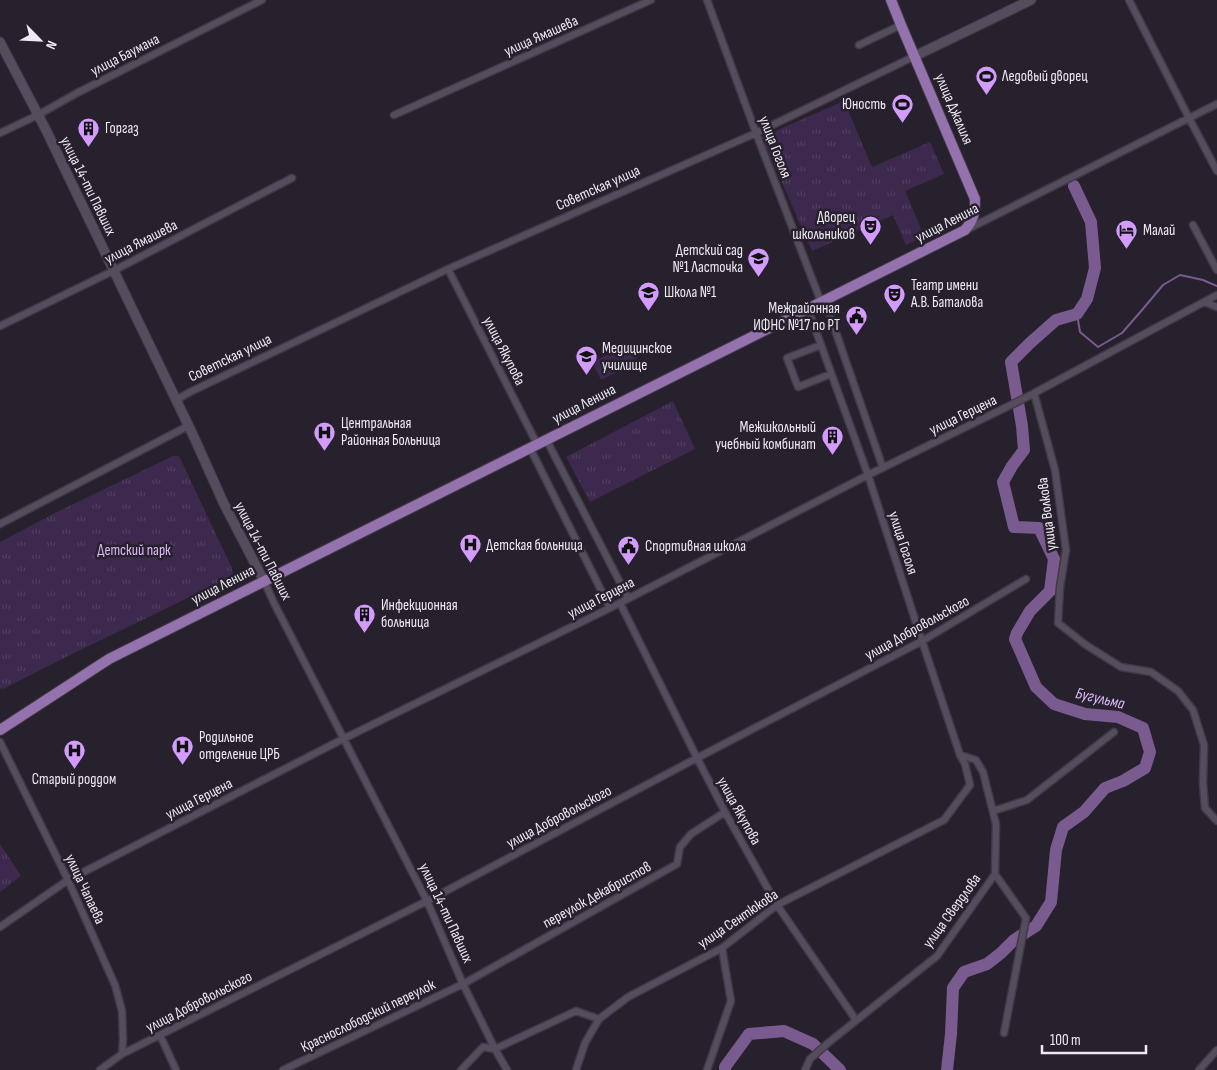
<svg xmlns="http://www.w3.org/2000/svg" width="1217" height="1070" viewBox="0 0 1217 1070" font-family="'Sofia Sans Condensed',sans-serif">
	<defs>
		<pattern id="park-tufts" width="24" height="20" patternUnits="userSpaceOnUse" patternTransform="scale(1.25)"><rect width="24" height="20" fill="#3e294e"/><path d="M3 7l-1-3M5 7V3M7 7l1-3M15 17l-1-3M17 17v-4M19 17l1-3" fill="none" stroke="#513e5f"/></pattern>
	</defs>
	<rect width="100%" height="100%" fill="#27202d"/>
	<!-- park -->
	<path fill="url(#park-tufts)" d="M844,101L872,167L930,142L944,174L905,191L924,236L906,245L893,215L812,251L762,137Z
		M673,401L695,449L590,502L566,457Z
		M173,456H179L231,566L233,573L231,577L70,655L3,689L0,688V542L57,512Z
		M0,844L21,876L0,892Z"/>
	<!-- pitch -->
	<path fill="#3e294e" d="M629,344L638,362L601,380L592,362Z"/>
	<g fill="none" stroke-linecap="round" stroke-linejoin="round">
		<!-- stream -->
		<path stroke="#795b90" stroke-width="2" d="M1077,314L1080,332L1098,347L1122,333L1142,310L1163,285L1180,275L1203,280L1217,286"/>
		<!-- river -->
		<path stroke="#795b90" stroke-width="12" d="M725,1070V1067L749,1034L784,1031L813,1044L840,1070
			M947,1070L951,1034L953,988L964,972L987,964L1001,953L1014,940L1036,926L1051,902L1056,850L1063,827L1084,812L1105,788L1123,781L1145,768L1150,752L1143,728L1118,717L1085,714L1054,704L1036,687L1015,639L1017,633L1030,611L1050,591L1054,559L1039,528L1014,527L1003,482L1012,466L1024,450L1022,426L1011,362L1030,343L1056,320L1077,314L1087,299L1095,268L1091,222L1074,186"/>
		<defs>
			<path id="street" d="M707,0L756,133L821,302
				M1129,0L1189,118L1217,171
				M859,45L901,25
				M394,115L651,0
				M0,133L38,115L77,93L262,0
				M1193,225L1217,270
				M968,229L1217,104
				M448,269L537,444
				M825,301L883,468
				M1205,302L1217,307
				M0,326L113,271L292,178
				M821,345L787,358L798,387L831,374
				M1034,393L1055,470L1066,550L1060,587L1058,623L1086,645L1121,667L1151,672L1178,691L1193,710L1204,745L1203,783L1205,808L1217,821
				M176,400L190,392L448,269L756,133L915,56
				M546,439L628,598
				M530,448L610,608
				M0,524L188,426
				M264,581L275,605L427,901L463,984L495,1049L507,1070
				M620,603L697,758L725,812L777,905L856,1020
				M0,742L68,880L115,985L122,1011L123,1039L122,1054
				M993,811L1027,800L1114,732
				M995,874L1026,918L1004,1033
				M0,927L68,880L343,739L610,608L868,475L1025,398L1217,295
				M160,1035L176,1070
				M100,1070L122,1054L427,901L697,758L922,641L1026,579
				M283,1070L463,984L677,864L680,847L691,834L725,812
				M461,1070L483,1047L495,1049L576,1011L599,1019L628,997L722,948L777,905L944,820L970,785L965,764L960,755L922,641L868,475L808,309
				M576,1070L585,1043L599,1019
				M707,1070L731,1001L722,948
				M805,1070L810,1059L828,1043L937,956L995,874L996,824L983,772L976,760L960,755
				M1199,1070L1217,1050"/>
			<path id="secondary" d="M0,42L46,130L193,435L224,504L264,581
				M915,56L1031,0"/>
			<path id="primary" d="M0,730L109,659L965,230C974,219 975,213 975,199L901,25L891,0"/>
		</defs>
		<!-- street casing -->
		<use href="#street" stroke="#413a46" stroke-width="9"/>
		<!-- secondary casing -->
		<use href="#secondary" stroke="#413a46" stroke-width="11"/>
		<!-- primary casing -->
		<use href="#primary" stroke="#413a46" stroke-width="12"/>
		<!-- street -->
		<use href="#street" stroke="#554d5d" stroke-width="6"/>
		<!-- secondary -->
		<use href="#secondary" stroke="#554d5d" stroke-width="9"/>
		<!-- primary -->
		<use href="#primary" stroke="#9372ad" stroke-width="10"/>
	</g>
	<!-- icons -->
	<defs>
		<symbol id="stadium-pin" viewBox="-11 -11 22 30"><path d="M0 17L-7.5 6A9.5 9.5 0 1 1 7.5 6Z" fill="#d39cfc" stroke="#27202d"/><path d="M0-5a6.5 5 0 1 0 0 10a6.5 5 0 1 0 0-10ZM-3.5-1.8h7v3.6h-7Z" fill="#111"/></symbol>
		<symbol id="building-pin" viewBox="-11 -11 22 30"><path d="M0 17L-7.5 6A9.5 9.5 0 1 1 7.5 6Z" fill="#d39cfc" stroke="#27202d"/><path d="M-4-6H4V6H1V3H-1V6H-4ZM-2.5-4.3h1.7v1.8h-1.7ZM.8-4.3h1.7v1.8H.8ZM-2.5-1h1.7V.8h-1.7ZM.8-1h1.7V.8H.8Z" fill="#111"/></symbol>
		<symbol id="theatre-pin" viewBox="-11 -11 22 30"><path d="M0 17L-7.5 6A9.5 9.5 0 1 1 7.5 6Z" fill="#d39cfc" stroke="#27202d"/><path d="M-5-5.5Q0-4 5-5.5V0Q5 5 0 6Q-5 5-5 0ZM-3.3-2.5H-1v1.5H-3.3ZM1-2.5H3.3v1.5H1ZM-2.8 1Q0 5.5 2.8 1Z" fill="#111"/></symbol>
		<symbol id="hotel-pin" viewBox="-11 -11 22 30"><path d="M0 17L-7.5 6A9.5 9.5 0 1 1 7.5 6Z" fill="#d39cfc" stroke="#27202d"/><path d="M-6-4.5h1.5V1H6V5H4.5V3h-9V5H-6ZM-4 0a1.8 1.8 0 1 1 3.6 0ZM.5 0V-2.5h3Q6-2.5 6 0Z" fill="#111"/></symbol>
		<symbol id="school-pin" viewBox="-11 -11 22 30"><path d="M0 17L-7.5 6A9.5 9.5 0 1 1 7.5 6Z" fill="#d39cfc" stroke="#27202d"/><path d="M0-5L7-2L0 1L-7-2ZM-4 1L0 2.5L4 1V4Q0 6-4 4Z" fill="#111"/></symbol>
		<symbol id="civic-pin" viewBox="-11 -11 22 30"><path d="M0 17L-7.5 6A9.5 9.5 0 1 1 7.5 6Z" fill="#d39cfc" stroke="#27202d"/><path d="M-.6-6.5H3V-4.5H.6V-3L4-1V1h2V6H-6V1h2V-1L-.6-3ZM-1.2 2.5V6h2.4V2.5Z" fill="#111"/></symbol>
		<symbol id="university-pin" viewBox="-11 -11 22 30"><path d="M0 17L-7.5 6A9.5 9.5 0 1 1 7.5 6Z" fill="#d39cfc" stroke="#27202d"/><path d="M0-5L7-2L0 1L-7-2ZM-4 1L0 2.5L4 1V4Q0 6-4 4Z" fill="#111"/></symbol>
		<symbol id="hospital-pin" viewBox="-11 -11 22 30"><path d="M0 17L-7.5 6A9.5 9.5 0 1 1 7.5 6Z" fill="#d39cfc" stroke="#27202d"/><path d="M-5-5h3v3.5h4V-5h3V5h-3V1.5h-4V5h-3Z" fill="#111"/></symbol>
	</defs>
	<g fill-rule="evenodd">
		<use href="#stadium-pin" x="974" y="64" width="25" height="34"/>
		<use href="#stadium-pin" x="890" y="92" width="25" height="34"/>
		<use href="#building-pin" x="76" y="116" width="25" height="34"/>
		<use href="#theatre-pin" x="858" y="214" width="25" height="34"/>
		<use href="#hotel-pin" x="1114" y="218" width="25" height="34"/>
		<use href="#school-pin" x="746" y="246" width="25" height="34"/>
		<use href="#school-pin" x="636" y="280" width="25" height="34"/>
		<use href="#theatre-pin" x="882" y="282" width="25" height="34"/>
		<use href="#civic-pin" x="844" y="304" width="25" height="34"/>
		<use href="#university-pin" x="574" y="344" width="25" height="34"/>
		<use href="#hospital-pin" x="312" y="420" width="25" height="34"/>
		<use href="#building-pin" x="820" y="424" width="25" height="34"/>
		<use href="#hospital-pin" x="458" y="532" width="25" height="34"/>
		<use href="#civic-pin" x="616" y="534" width="25" height="34"/>
		<use href="#building-pin" x="352" y="602" width="25" height="34"/>
		<use href="#hospital-pin" x="170" y="734" width="25" height="34"/>
		<use href="#hospital-pin" x="62" y="738" width="25" height="34"/>
	</g>
	<g text-anchor="middle" dominant-baseline="central" stroke-width="5" stroke-linejoin="round" paint-order="stroke">
		<!-- street labels -->
		<g font-size="15" fill="#eee9f3" stroke="#27202d">
			<text transform="translate(541 36) rotate(-24)">улица Ямашева</text>
			<text transform="translate(125 55) rotate(-27)">улица Баумана</text>
			<text transform="translate(954 109) rotate(67)">улица Джалиля</text>
			<text transform="translate(775 147) rotate(69)">улица Гоголя</text>
			<text transform="translate(88 186) rotate(64)">улица 14-ти Павших</text>
			<text transform="translate(598 188) rotate(-24)">Советская улица</text>
			<text transform="translate(947 223) rotate(-27)">улица Ленина</text>
			<text transform="translate(141 242) rotate(-27)">улица Ямашева</text>
			<text transform="translate(504 351) rotate(63)">улица Якупова</text>
			<text transform="translate(230 358) rotate(-26)">Советская улица</text>
			<text transform="translate(584 404) rotate(-27)">улица Ленина</text>
			<text transform="translate(963 415) rotate(-26)">улица Герцена</text>
			<text transform="translate(1047 514) rotate(-97)">улица Волкова</text>
			<text transform="translate(903 543) rotate(72)">улица Гоголя</text>
			<text transform="translate(263 551) rotate(63)">улица 14-ти Павших</text>
			<text transform="translate(223 585) rotate(-27)">улица Ленина</text>
			<text transform="translate(601 598) rotate(-27)">улица Герцена</text>
			<text transform="translate(917 628) rotate(-29)">улица Добровольского</text>
			<text transform="translate(199 799) rotate(-27)">улица Герцена</text>
			<text transform="translate(739 811) rotate(61)">улица Якупова</text>
			<text transform="translate(559 817) rotate(-28)">улица Добровольского</text>
			<text transform="translate(85 889) rotate(65)">улица Чапаева</text>
			<text transform="translate(597 895) rotate(-29)">переулок Декабристов</text>
			<text transform="translate(952 911) rotate(-54)">улица Свердлова</text>
			<text transform="translate(446 913) rotate(65)">улица 14-ти Павших</text>
			<text transform="translate(738 919) rotate(-34)">улица Сентюкова</text>
			<text transform="translate(199 1002) rotate(-27)">улица Добровольского</text>
			<text transform="translate(368 1016) rotate(-26)">Краснослободский переулок</text>
		</g>
		<!-- poi labels -->
		<g font-size="15" fill="#eee9f3" stroke="#27202d" text-anchor="start">
			<text x="1002" y="76">Ледовый дворец</text>
			<text x="886" y="104" text-anchor="end">Юность</text>
			<text x="105" y="128">Горгаз</text>
			<text x="855" y="217" text-anchor="end">Дворец<tspan x="855" dy="17">школьников</tspan></text>
			<text x="1143" y="230">Малай</text>
			<text x="743" y="250" text-anchor="end">Детский сад<tspan x="743" dy="17">№1 Ласточка</tspan></text>
			<text x="911" y="285">Театр имени<tspan x="911" dy="17">А.В. Баталова</tspan></text>
			<text x="664" y="292">Школа №1</text>
			<text x="840" y="308" text-anchor="end">Межрайонная<tspan x="840" dy="17">ИФНС №17 по РТ</tspan></text>
			<text x="602" y="348">Медицинское<tspan x="602" dy="17">училище</tspan></text>
			<text x="341" y="423">Центральная<tspan x="341" dy="17">Районная Больница</tspan></text>
			<text x="816" y="427" text-anchor="end">Межшкольный<tspan x="816" dy="17">учебный комбинат</tspan></text>
			<text x="486" y="545">Детская больница</text>
			<text x="645" y="546">Спортивная школа</text>
			<text x="381" y="605">Инфекционная<tspan x="381" dy="17">больница</tspan></text>
			<text x="199" y="737">Родильное<tspan x="199" dy="17">отделение ЦРБ</tspan></text>
			<text x="74" y="779" text-anchor="middle">Старый роддом</text>
		</g>
		<!-- park labels -->
		<g font-size="15" fill="#ddbafa" stroke="#27202d">
			<text x="134" y="550">Детский парк</text>
		</g>
		<!-- water labels -->
		<g font-size="16" font-style="italic" fill="#debbfb" stroke="#27202d">
			<text transform="translate(1100 699) rotate(13)">Бугульма</text>
		</g>
	</g>
	<!-- north arrow -->
	<g transform="translate(40 40) rotate(114)" stroke="#27202d" stroke-width="4" paint-order="stroke">
	<path d="M0-4L9 19L0 12L-9 19Z" fill="#eee9f3"/>
	<text y="-8" font-size="14" font-weight="bold" text-anchor="middle" fill="#eee9f3">N</text>
	</g>
	<!-- scale -->
	<path d="M1042 1045v8h104v-8" fill="none" stroke="#eee9f3" stroke-width="2.5"/>
	<text x="1050" y="1045" font-size="15" fill="#eee9f3" stroke="#27202d" stroke-width="4" paint-order="stroke">100 m</text>
</svg>
